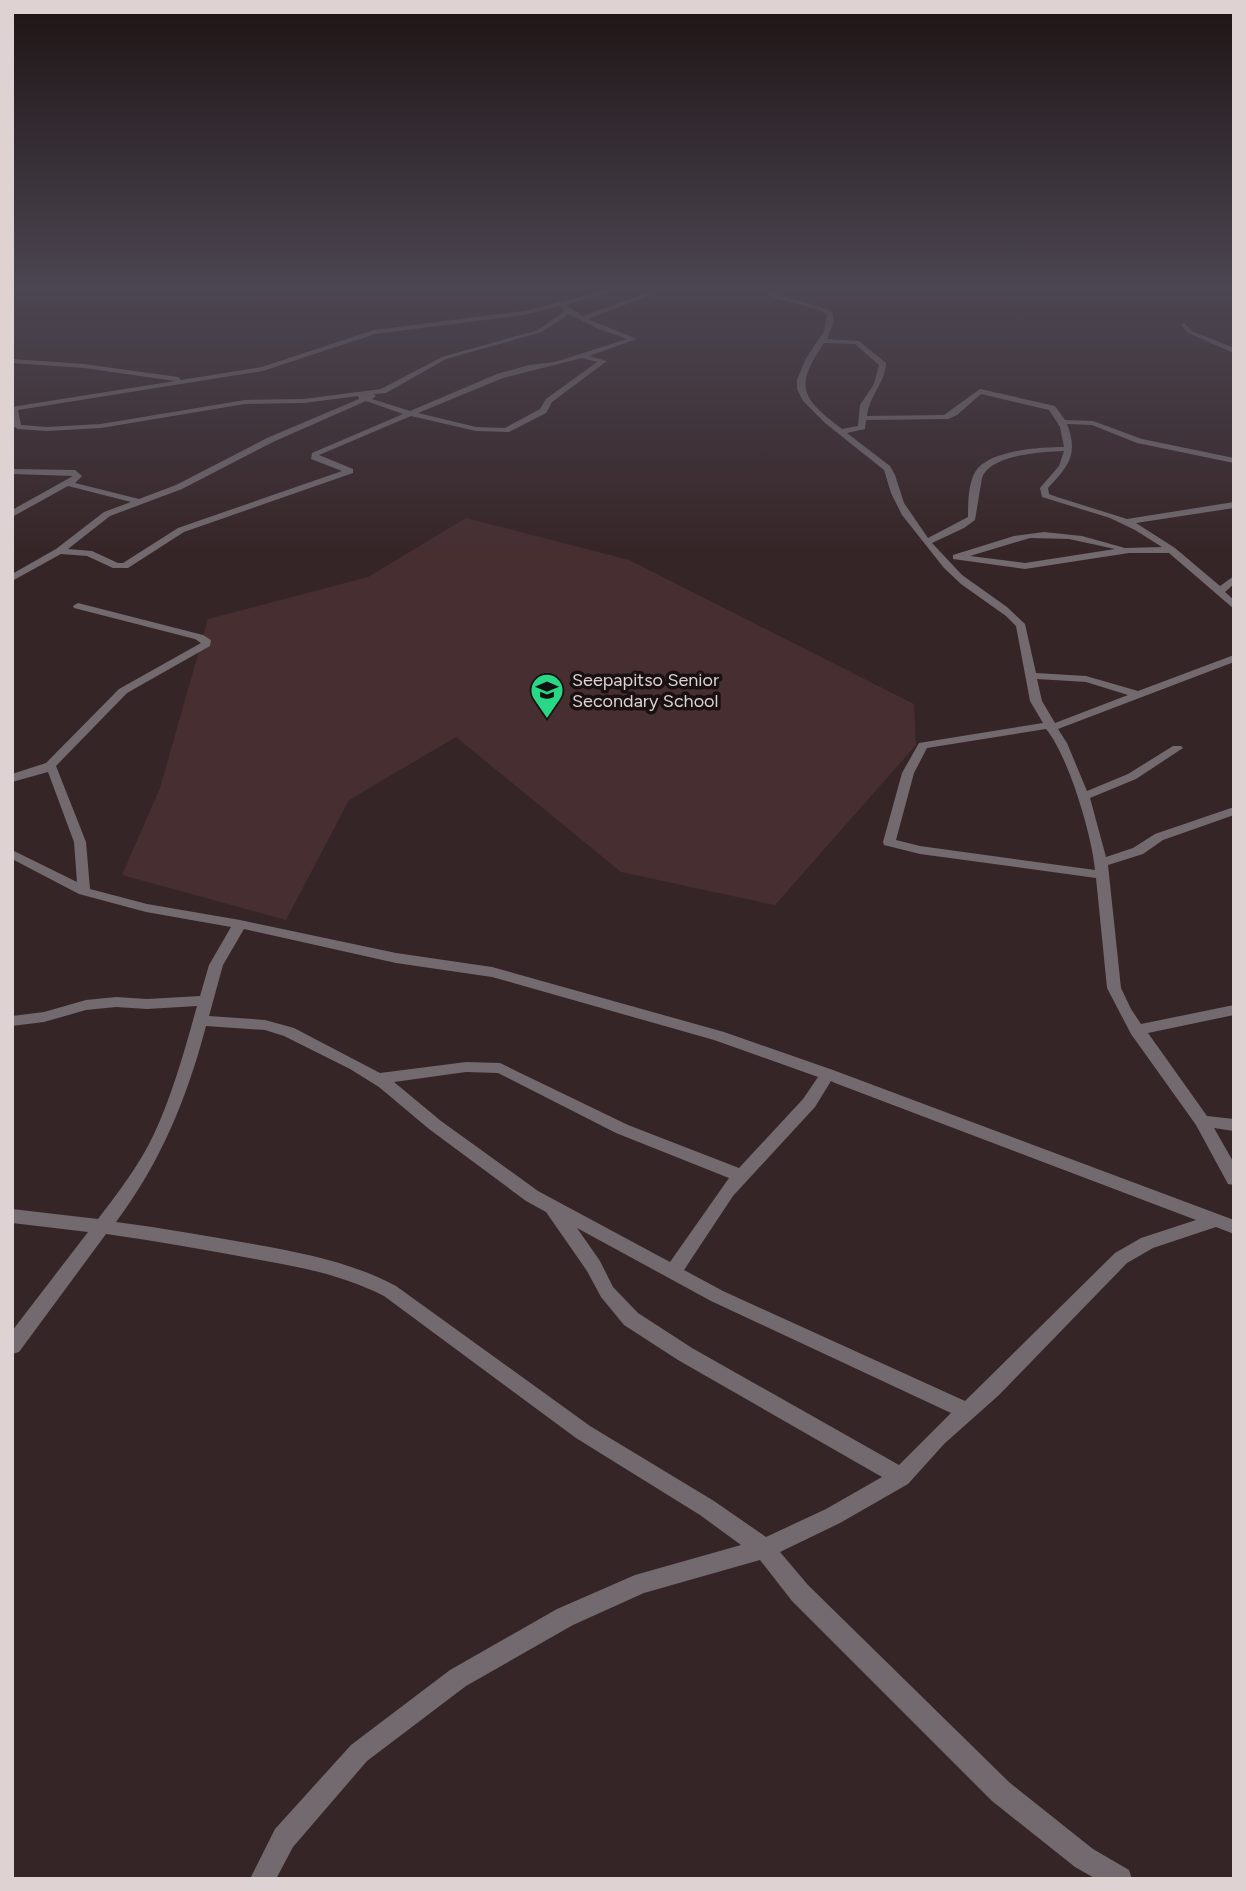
<svg xmlns="http://www.w3.org/2000/svg" width="1246" height="1891" viewBox="0 0 1246 1891" font-family="Figtree,sans-serif">
	<rect width="100%" height="100%" fill="#362527"/>
	<!-- built -->
	<path fill="#462e31" d="M466,518L629,560L914,704L916,745L775,905L621,872L456,737L349,800L286,920L122,875L160,788L208,619L368,577Z"/>
	<g fill="none" stroke-linecap="round" stroke-linejoin="round">
		<!-- minor -->
		<path fill="#726a6e" fill-rule="evenodd" d="M612,289H624L566,305L583,316L657,289H667L588,319L637,339L589,356L607,361L552,402L546,413L509,432L476,431L411,416L319,455L353,469V473L184,532L128,568H113L87,556L61,554L12,581V574L56,549L104,512L131,502L68,486L12,517V510L73,476L12,474V469L75,470L82,476L75,483L139,499L176,485L267,438L359,399L358,396L304,403L245,404L101,428L47,431L18,429L14,427L12,407L175,381L84,368L12,363V359L84,364L178,377L181,380L262,367L374,330L524,311ZM560,306L565,311L538,330L442,357L381,389L304,399L245,400L101,424L47,427L21,425L18,410L263,371L375,334L524,315ZM569,314L599,329L627,339L555,362L529,365L497,374L410,411L372,399L376,396L374,394L386,393L446,359L542,332ZM582,358L597,362L546,399L540,409L505,428L476,427L418,413L503,378ZM366,401L403,414L312,453L311,459L342,471L178,528L123,563H118L92,551L68,549L110,516L182,489L273,442Z
			M758,289C767,289 772,293 781,296C798,302 816,303 832,312L834,322L827,339L859,341L886,363C885,383 869,396 867,416L944,415L980,389L1055,406L1065,420L1093,421L1142,439L1234,458V463L1137,443L1092,425L1067,424C1079,455 1068,466 1048,488L1049,494L1057,497L1127,519L1234,502V508L1136,523L1175,548L1220,586L1234,576V584L1225,592L1234,600V609L1169,553H1129L1025,569L953,559V555L1014,536L1044,532L1082,536L1125,548L1162,547L1135,530L1110,518L1042,497L1040,488L1059,466L1064,451C1043,452 990,454 982,478L975,520L964,528L932,543L962,575L1007,607L1025,624L1036,673L1086,676L1138,691L1234,655V662L1058,729L1067,743L1087,791L1128,774L1173,746H1181L1183,748L1136,779L1090,798L1106,857L1133,848L1155,834L1234,807V815L1163,840L1143,854L1108,865L1121,988L1131,1009L1141,1024L1234,1005V1015L1148,1033L1207,1116L1234,1119V1131L1214,1128L1234,1163V1185L1228,1184L1196,1125L1131,1034L1107,988L1096,878L920,854L884,845L883,842L902,773L919,743L1043,723L1030,701L1016,626L1006,616L961,584L944,568L902,515L891,493L884,470L825,423L803,401L797,389V380L805,360L824,331L827,314C805,302 778,304 758,289ZM824,343L855,344L879,365L874,384L860,405L858,426L842,429C801,398 794,387 824,343ZM981,394L1049,410L1060,427L1064,447C1040,447 995,450 978,468C968,479 968,503 968,517L928,538L904,503L895,475L890,466L847,433L865,429L866,420L948,419L957,415ZM1030,538L1069,539L1115,549L1025,563L970,556ZM1037,679L1086,682L1128,695L1055,723L1042,701ZM1046,729C1068,755 1092,835 1095,870L920,846L896,840L914,773L927,748Z
			M1184,323L1192,331L1234,348V353L1188,333L1181,325Z
			M78,603L203,635L211,640L210,646L127,693L56,766L86,842L90,889L147,904L240,920L396,953L492,967L724,1032L833,1070L1234,1220V1234L1216,1227L1153,1248L1127,1263L999,1395L944,1444L908,1484L840,1523L780,1552L808,1585L1010,1783L1093,1849L1129,1870L1132,1879H1096L1075,1867L992,1801L792,1601L760,1560L644,1593L573,1625L466,1686L367,1761L293,1847L276,1879H250L275,1829L351,1745L450,1670L557,1609L635,1575L741,1545L700,1515L576,1438L384,1296C343,1275 300,1267 255,1259C206,1250 156,1241 106,1234L19,1352L12,1354V1331L88,1232L12,1223V1209L98,1219C118,1193 140,1164 154,1134C173,1093 185,1049 197,1006L147,1009L116,1007L86,1010L44,1022L12,1026V1016L44,1012L86,1000L116,997L147,999L200,996L209,965L231,927L146,912L79,894L12,859V850L77,882L74,842L48,772L12,782V774L46,763L119,689L201,643L195,639L74,608L73,606ZM244,929L396,963L492,977L714,1040L818,1077L803,1099L739,1168L628,1125L500,1063L466,1062L380,1073L294,1028L265,1020L209,1016L223,965ZM206,1026L265,1030L284,1036L350,1069L379,1087L429,1129L526,1201L546,1212L587,1271L601,1297L624,1325L678,1360L882,1477L826,1509L766,1537L714,1501L590,1426L396,1286C351,1262 303,1253 253,1244C207,1236 162,1228 116,1222C161,1162 187,1098 206,1026ZM466,1072L498,1073L616,1133L729,1178L670,1262L538,1191L441,1121L394,1082ZM831,1081L835,1083L1196,1220L1141,1238L1115,1253L965,1401L723,1291L684,1270L733,1196L815,1107ZM577,1228L711,1301L951,1413L899,1465L692,1348L638,1313L613,1287L600,1261Z"/>
	</g>
	<!-- sky -->
	<linearGradient id="sky" x2="0" y2="1"><stop stop-color="#1e1415"/><stop offset="0.52" stop-color="#4c4652"/><stop offset="1" stop-color="#4c4652" stop-opacity="0"/></linearGradient>
	<rect width="1246" height="554" fill="url(#sky)"/>
	<!-- icons -->
	<defs>
		<symbol id="school-pin" viewBox="-11 -11 22 30"><path d="M0 17L-7.5 6A9.5 9.5 0 1 1 7.5 6Z" fill="#28d885" stroke="#181011"/><path d="M0-5L7-2L0 1L-7-2ZM-4 1L0 2.5L4 1V4Q0 6-4 4Z" fill="#111"/></symbol>
	</defs>
	<g fill-rule="evenodd">
		<use href="#school-pin" x="528" y="671" width="38" height="52"/>
	</g>
	<g text-anchor="middle" dominant-baseline="central" stroke-width="7" stroke-linejoin="round" paint-order="stroke">
		<!-- far-poi labels -->
		<g font-size="18" fill="#ded2d3" stroke="#181011" text-anchor="start">
			<text x="572" y="680">Seepapitso Senior<tspan x="572" dy="21">Secondary School</tspan></text>
		</g>
	</g>
	<!-- border -->
	<rect width="1246" height="1891" fill="none" stroke="#ded2d3" stroke-width="28"/>
</svg>
